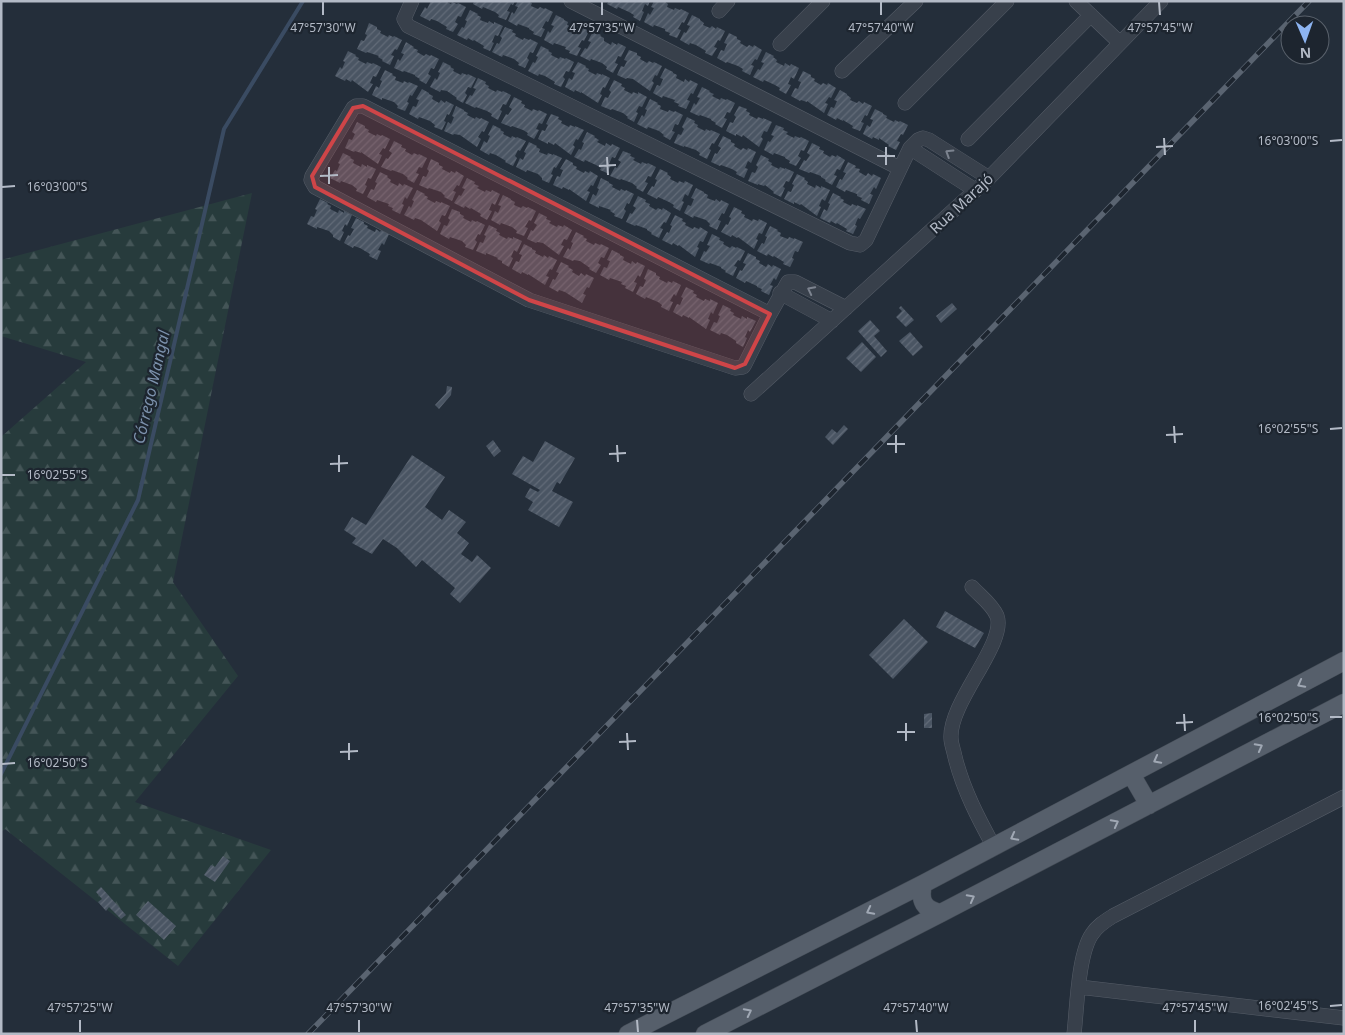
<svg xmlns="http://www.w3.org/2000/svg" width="1345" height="1035" viewBox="0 0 1345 1035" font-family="'Noto Sans',sans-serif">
	<defs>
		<pattern id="forest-firs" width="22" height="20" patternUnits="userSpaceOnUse" patternTransform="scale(1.25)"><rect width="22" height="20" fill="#273b3c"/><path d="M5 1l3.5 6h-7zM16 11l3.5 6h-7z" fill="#445557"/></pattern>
		<pattern id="building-hatch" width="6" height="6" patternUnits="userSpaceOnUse" patternTransform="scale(1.25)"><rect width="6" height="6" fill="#4a5563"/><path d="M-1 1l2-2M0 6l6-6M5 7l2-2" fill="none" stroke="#626b78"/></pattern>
	</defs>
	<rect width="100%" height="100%" fill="#242e3a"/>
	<!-- forest -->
	<path fill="url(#forest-firs)" d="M252,193L173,582L238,676L135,802L271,850L178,966L5,829L1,832V437L86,362L1,336V260Z"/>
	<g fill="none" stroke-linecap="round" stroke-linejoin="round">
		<!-- stream -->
		<path stroke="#3a4b62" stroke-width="4" d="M1,774L138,500L224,129L303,1"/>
	</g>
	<!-- building -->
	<path fill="url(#building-hatch)" d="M431,1H445L451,4L452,2L457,4L458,3L466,7L461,17L458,16L455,22L458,24L453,32L446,29L447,27L437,21L431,19L430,21L420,16L425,7L427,9Z
		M474,1H515L513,5L511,4L507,11L510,12L506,20L498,17L499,15L495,12L483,7L482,9L473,4Z
		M518,1H527L532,3L531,6L538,9L540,7L544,9L545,8L553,12L548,22L546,21L542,28L545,29L541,37L533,34L534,32L529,29V28L518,24L517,26L508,21L512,12L514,14L518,7L515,6Z
		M609,1H650L648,6L645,4L642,11L644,12L640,21L633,17L634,15L629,12L618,7L617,9L607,4Z
		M654,1H664L668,4L667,7L674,10L675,8L680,10L681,9L689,13L684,23L682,22L678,29L681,30L677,38L669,35L670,33L665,31V29L654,25L653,27L644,22L648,13L650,15L654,8L651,7Z
		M470,10L478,14L477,15L481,17L480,20L488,23L489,21L494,24V22L503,26L498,36L495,35L492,42L494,43L490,51L483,48L484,46L474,40L473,41L468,38L467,40L457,35L462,27L464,28L467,21L465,20Z
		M556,15L564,19V20L568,22L567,25L575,28L576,26L580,28L581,27L589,31L584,41L582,40L578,47L581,48L577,56L569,53L570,51L565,49L566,47L554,43L553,45L544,40L548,31L550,33L554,26L551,25Z
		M692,15L700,19V20L704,23L703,25L710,28L712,26L716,29L717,27L725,31L720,41L718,40L714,47L717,48L712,56L705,53L706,51L696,45L690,43L689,45L680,40L684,32L686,33L690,26L687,25Z
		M369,23L377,27V29L381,31L380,33L388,37L389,35L393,37L394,36L402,40L397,50L395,49L391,55L394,56L390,65L382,61L383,60L378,57L379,56L367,52L366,53L357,49L361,40L364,41L367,35L365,34Z
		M505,27L513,30L512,32L516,34L515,36L523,40L524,38L529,40L530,39L538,43L533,53L530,52L527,58L529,60L525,68L518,65L519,63L514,59L503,55L502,57L492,52L497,43L499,44L502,38L500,36Z
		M593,31L601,35L600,36L604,38V41L611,45L612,42L617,45L618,43L626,47L621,57L618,56L615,63L618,64L613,73L606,69L607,67L602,63L591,59L590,61L580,56L585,48L587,49L591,42L588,41Z
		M729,33L737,37V39L741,41L740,43L747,47L749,45L753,47L754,45L762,50L757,60L755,59L751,65L754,66L750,75L742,71L743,69L738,66L727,62L726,63L717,58L721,50L724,51L727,44L724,43Z
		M406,42L414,47L413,48L418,50L417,52L424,56L426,54L430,56L431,55L439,59L434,69L431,68L428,74L431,76L426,84L419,80L420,79L415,76V75L404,71L403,72L394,68L398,59L400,61L404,54L401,53Z
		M541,46L549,50L548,51L552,53L551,55L559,59L560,57L565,59L566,58L574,62L569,72L566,71L563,77L565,79L561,87L554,84L555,82L545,76L539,74L538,76L528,71L533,62L535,63L538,57L536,56Z
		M629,50L637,53V55L641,57L640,59L647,63L649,61L653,63L654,62L662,66L657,76L655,75L652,81L654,83L650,91L633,79L627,78L626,79L617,75L621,66L624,67L627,61L624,60Z
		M348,51L356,55L355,56L359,58L358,60L366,64L367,62L372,64L373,63L381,67L376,77L373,76L370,83L373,84L368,92L352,80L351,82L346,79L345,81L335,76L340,67L342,69L345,62L343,61Z
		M766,52L774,56L773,57L777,60L776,62L784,66L785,63L790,66L791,64L799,68L794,79L791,77L788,84L791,85L786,94L779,90L780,88L775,85L764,80L763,82L753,77L758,69L760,70L764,63L761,62Z
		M443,62L451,66L450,67L454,69L453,71L461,75L462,73L467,75L468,74L476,78L471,88L468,87L465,93L467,95L463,103L456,99L457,98L447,91L441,90L440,92L430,87L435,78L437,80L440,73L438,72Z
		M578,62L586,66L585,67L589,69L588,71L596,75L597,73L602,75V74L610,78L605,88L603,87L600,94L602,95L598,103L581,92V93L575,90L574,92L565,87L569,78L572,80L575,73L572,72Z
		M665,68L673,72V73L677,75L676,78L684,82L685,79L689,82L690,80L698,84L693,94L691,93L687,100L690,101L686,109L678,106L679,104L674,102L675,100L663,96L662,98L653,93L657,85L660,86L663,79L660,78Z
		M385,70L393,74L392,75L396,77L395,80L403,83L404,81L408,83L409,82L418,86L412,96L410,95L407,102L409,103L405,111L397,108L398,106L394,102L382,98V100L372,95L376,86L379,88L382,81L380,80Z
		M803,71L811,75V77L815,79L814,81L821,85L823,83L827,85L828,83L836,88L831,98L829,97L825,103L828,104L824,113L807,101V102L801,100L800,101L791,96L795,88L798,89L801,82L798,81Z
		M478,78L486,82L485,84L489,86L488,88L496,92L497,90L502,92L503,91L511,95L506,105L503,104L500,110L502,111L498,120L491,116L492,114L487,111L476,107L475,108L465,103L470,95L472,96L476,89L473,88Z
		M614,80L622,84L621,86L625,88L624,90L632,94L633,92L638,94V92L647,97L642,107L639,106L636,112L638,113L634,122L627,118L628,117L623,113L612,109L611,110L601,106L605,97L608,98L611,92L609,90Z
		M702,87L710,91L709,92L714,94L712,96L720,100L721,98L726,100L727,99L735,103L730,113L727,112L724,118L727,119L722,128L715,124L716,123L711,120V119L700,115L699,116L690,112L694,103L696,105L700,98L697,97Z
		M422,89L429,93V94L433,96L432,99L439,103L441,100L445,103L446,101L454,105L449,115L447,114L444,121L446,122L442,130L434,127L435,125L430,121L419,117L418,119L409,114L413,106L416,107L419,100L416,99Z
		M840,90L847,94V95L851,98L850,100L857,103L859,101L863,104L864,102L872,106L867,116L865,115L861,122L864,123L860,131L852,128L853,126L843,120V121L837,118L836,120L827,115L831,107L834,108L837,101L834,100Z
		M514,97L522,101L521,103L525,105L524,107L532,111L533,109L538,111L539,110L547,114L542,124L539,123L536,129L539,130L534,139L527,135L528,133L523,130L512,126L511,127L501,123L506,114L508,115L512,109L509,107Z
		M650,99L658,103L657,104L661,106L660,109L668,112L669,110L674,112L675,111L683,115L678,125L675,124L672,131L675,132L670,140L663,136L664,135L659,131L648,127L647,129L637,124L642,115L644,117L647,110L645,109Z
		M456,106L464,110V111L468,113L467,115L475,119L476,117L480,119L481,118L489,122L484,132L482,131L478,137L481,139L477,147L460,135L454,134L453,135L444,131L448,122L451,124L454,117L452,116Z
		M739,106L747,109L746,111L750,113L749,115L757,119L758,117L763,119V118L772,122L767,132L764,131L761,137L763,139L759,147L743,135L742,137L736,134V136L726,131L730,122L733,123L736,117L734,115Z
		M875,109L883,113V114L887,116L886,118L894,122L895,120L899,122L900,121L908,125L903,135L901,134L897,141L900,142L896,150L888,146L889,145L879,138V140L873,137L872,139L863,134L867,125L870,127L873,120L870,119Z
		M551,114L559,117L558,119L562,121L561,123L569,127L570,125L575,127V126L584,130L578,140L576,139L573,145L575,147L571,155L555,143L554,145L548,142V144L538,139L542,130L545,131L548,125L546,124Z
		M687,117L695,121L694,123L698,125L697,127L705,131L706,129L710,131L711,130L720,134L714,144L712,143L709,149L711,150L707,159L699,155L700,153L696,150L684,146V147L674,143L678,134L681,135L684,129L682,127Z
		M357,122L365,126V128L369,130L368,132L376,136L377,134L381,136L382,135L390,139L385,149L383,148L379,154L382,155L378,164L361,152V153L355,151L354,152L345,148L349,139L352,140L355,134L352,132Z
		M493,125L501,129L500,130L504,132L503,134L511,138L512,136L516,138L517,137L526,141L520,151L518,150L515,156L517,158L513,166L505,162L506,161L496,155L490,153L489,155L480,150L484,141L487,143L490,136L488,135Z
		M776,125L784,128L783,130L788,132L786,134L794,138L795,136L800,138L801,137L809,141L804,151L801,150L798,156L801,158L796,166L789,163L790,161L785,158V157L774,153L773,155L764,150L768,141L770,142L774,136L771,135Z
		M587,132L595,136L594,137L599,140L597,142L605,146L606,143L611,146L612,144L620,148L615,158L612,157L609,164L611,165L607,173L600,170L601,168L596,165L585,160L584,162L574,157L579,149L581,150L584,143L582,142Z
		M723,136L731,140V142L735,144L734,146L741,150L743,148L747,150L748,148L756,152L751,163L748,161L745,168L748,169L744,178L736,174L737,172L732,169L721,165L720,166L711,162L715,153L717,154L721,148L718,146Z
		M394,141L402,145L401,147L406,149L405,151L412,155L414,153L418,155L419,154L427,158L422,168L419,167L416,173L419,174L414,183L407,179L408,178L403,174L392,170L391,171L381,167L386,158L388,159L392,153L389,151Z
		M529,142L537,146L536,147L540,149L539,152L547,155L548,153L553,155V154L562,158L556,168L554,167L551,174L553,175L549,183L542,180V178L538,174L527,170L526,172L516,167L520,158L523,160L526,153L524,152Z
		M812,143L820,147L819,149L824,151L823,153L830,157L832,155L836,157L837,155L845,160L840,170L837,169L834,175L837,176L832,185L825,181L826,180L821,177V176L810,172L809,173L799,169L804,160L806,161L810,155L807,153Z
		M623,151L631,154L630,156L635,158L633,160L641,164L642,162L647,164L648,163L656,167L651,177L648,176L645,182L648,183L643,192L636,188L637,187L632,183L621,179L620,180L610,176L615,167L617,168L621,162L618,160Z
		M343,153L351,157L350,158L354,160L353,163L361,167L362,164L367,167V165L376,169L371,179L368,178L365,185L367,186L363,194L356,191L357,189L352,185L341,181L340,183L330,178L335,170L337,171L340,164L338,163Z
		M761,155L769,159L768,161L772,163L771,165L779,169L780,167L785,169V168L794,172L789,182L786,181L783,187L785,188L781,197L773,193L774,192L765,185L764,186L758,184V185L748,181L752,172L755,173L758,167L756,165Z
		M431,159L439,163V165L443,167L442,169L450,173L451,171L455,173L456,171L464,176L459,186L457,185L453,191L456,192L452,201L444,197L445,196L441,192L429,188L428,189L419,185L423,176L426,177L429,171L427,169Z
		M566,159L573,163V165L577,167L576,169L584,173L585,171L589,173L590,171L598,176L593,186L591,185L587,191L590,192L586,201L569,189V190L563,187L562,189L553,185L557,176L560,177L563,170L560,169Z
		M848,162L856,166L855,168L860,169L859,172L866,176L868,173L872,176L873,174L881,178L876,189L874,187L870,194L873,195L869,204L861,200L862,198L857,196V194L846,190L845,192L836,187L840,179L842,180L846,173L843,172Z
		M660,169L668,173L667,174L671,177L670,179L678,183L679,181L684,183L685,181L693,185L688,196L685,194L682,201L684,202L680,211L673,207L674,205L669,202L658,197L657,199L647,194L652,186L654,187L657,180L655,179Z
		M380,172L388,176L387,177L391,180L390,182L398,186L399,183L403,186L404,184L413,188L407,199L405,197L402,204L404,205L400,214L392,210L393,208L388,206L389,204L377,200L376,202L367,197L371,189L374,190L377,183L375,182Z
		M797,174L805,178L804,179L808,182L807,184L815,188L816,185L821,188V186L830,190L825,201L822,199L819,206L821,207L817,216L801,204L800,205L794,202V204L784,199L788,191L791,192L794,185L792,184Z
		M467,178L475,182L474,184L479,186L477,188L485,192L486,190L491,192L492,190L500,194L495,205L492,203L489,210L492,211L487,220L480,216L481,214L471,208L470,209L465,206L464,208L454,203L459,195L461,196L465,189L462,188Z
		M601,178L609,182V183L613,185L612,187L620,191L621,189L625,191L626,190L634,194L629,204L627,203L624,209L626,211L622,219L614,216L615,214L610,211L611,210L599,206V208L589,203L593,194L596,196L599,189L597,188Z
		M696,188L704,192V193L708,195L707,198L715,201L716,199L720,202L721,200L729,204L724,214L722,213L718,220L721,221L717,230L709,226L710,224L706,220L694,216L693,218L684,213L688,205L691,206L694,199L691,198Z
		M417,190L425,194L424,195L428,197L427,199L435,203L436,201L441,203V202L450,206L445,216L442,215L439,221L441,223L437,231L421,220L415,218L414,220L404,215L409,206L411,208L414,201L412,200Z
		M833,193L841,197L840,198L844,200L843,202L851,206L852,204L857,206V205L866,209L860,219L858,218L855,225L857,226L853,234L846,231L847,229L837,223L836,224L831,221L830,223L820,218L824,209L827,211L830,204L828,203Z
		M503,195L511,199V200L515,202L514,205L521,208L523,206L527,208L528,207L536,211L531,221L529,220L525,227L528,228L524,236L516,233L517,231L512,227L501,223L500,225L491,220L495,211L498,213L501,206L498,205Z
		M638,196L646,200L645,202L650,204L649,206L656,210L658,208L662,210L663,208L671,213L666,223L664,222L660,228L663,229L659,238L651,234L652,233L647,230V229L636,225L635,226L626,222L630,213L632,214L636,208L633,206Z
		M320,199L328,203L327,204L331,206L330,209L338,213L339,210L344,213V211L352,215L347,226L345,224L342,231L344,232L340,241L333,237V235L329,231L317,227V229L307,224L311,216L314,217L317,210L315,209Z
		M734,207L742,211L741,213L745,215L744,217L752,221L753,219L758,221L759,219L767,223L762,234L759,233L756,239L758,240L754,249L738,237L737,238L732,235L731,237L721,232L726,224L728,225L731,218L729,217Z
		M452,209L460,212V214L464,216L463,218L471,222L472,220L476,222L477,221L485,225L480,235L478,234L475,240L477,242L473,250L465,247L466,245L462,241L450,237L449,239L440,234L444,225L447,226L450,220L448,218Z
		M539,213L547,217L546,219L551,221L549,223L557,227L558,225L563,227L564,225L572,230L567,240L564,239L561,245L564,246L559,255L543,243L537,242L536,243L527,239L531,230L533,231L537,225L534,223Z
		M675,215L683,219L682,221L686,223L685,225L693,229L694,227L699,229L700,227L708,232L703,242L700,241L697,247L699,248L695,257L679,245L678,246L673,243L672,245L662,240L667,232L669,233L672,226L670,225Z
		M356,218L364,222V224L368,226L367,228L375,232L376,229L380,232L381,230L389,234L384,245L382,243L378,250L381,251L377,260L369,256L370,254L360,248L354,246L353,248L344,243L348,235L350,236L354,229L351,228Z
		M489,225L497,229L496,231L500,233L499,235L507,239L508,237L513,239V237L522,241L517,252L514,250L511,257L513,258L509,267L502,263V261L497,259L498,258L486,253V255L476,251L480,242L483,243L486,236L484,235Z
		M770,226L778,230L777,231L781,233L780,236L788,239L789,237L794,239V238L803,242L798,252L795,251L792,258L794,259L790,267L783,264L784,262L774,256L773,257L768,254L767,256L757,251L762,243L764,244L767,237L765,236Z
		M576,232L584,236L583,237L587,239L586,241L594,245L595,243L600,245L601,244L609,248L604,258L601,257L598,263L601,265L596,273L589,269L590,268L580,261L574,260L573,261L563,257L568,248L570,250L573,243L571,242Z
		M712,234L720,238L719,240L724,242L723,244L730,248L732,246L736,248L737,247L745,251L740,261L738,260L734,266L737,267L733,276L725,272L726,271L721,268V267L710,263L709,264L700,260L704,251L706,252L710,246L707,245Z
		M524,244L532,248V249L536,251L535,253L543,257L544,255L548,258L549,256L557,260L552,270L550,269L546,276L549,277L545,285L528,274V275L522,272L521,274L512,269L516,261L519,262L522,255L519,254Z
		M612,250L620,254V255L624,257L623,260L631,264L632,261L636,264L637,262L645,266L640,277L638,275L634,282L637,283L633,292L625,288L626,286L621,284L622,282L610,278L609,280L600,275L604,267L607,268L610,261L607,260Z
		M748,253L756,257V259L760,261L759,263L766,267L768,264L772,267L773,265L781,269L776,280L774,278L770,285L773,286L769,295L761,291L762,289L757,287V286L746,281L745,283L736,278L740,270L742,271L746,264L743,263Z
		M561,262L569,266L568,267L573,270L572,272L579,276L581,273L585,276L586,274L594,278L589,288L587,287L583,294L586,295L582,303L565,292L559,290L558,292L549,287L553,279L555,280L559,273L556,272Z
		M648,269L656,273V275L660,277L659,279L667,283L668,281L672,283L673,281L681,285L676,296L674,294L670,301L673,302L669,311L661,307L662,305L658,302L646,297L645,299L636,294L640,286L643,287L646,280L644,279Z
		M686,287L694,291L693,293L697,295L696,297L704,301L705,299L710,301V299L718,303L713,314L711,312L708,319L710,320L706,329L689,317V318L683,315L682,317L673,312L677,304L680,305L683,298L681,297Z
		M952,303L957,309L941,323L936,316Z
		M723,305L731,309L730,311L734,313L733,315L741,319L742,316L747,319V317L756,321L750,332L748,330L745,337L747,338L743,347L736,343V341L727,335L721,333L720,335L710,330L714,322L717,323L720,316L718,315Z
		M901,306L914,320L906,327L896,317L902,311L899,308Z
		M870,320L880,331L874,336L887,351L881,357L858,331Z
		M910,332L923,347L913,356L899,341Z
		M862,342L876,357L861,372L846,358Z
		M447,386L452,387L451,395L439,409L435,405L446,393Z
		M844,425L848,429L833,445L825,437L832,429L837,433Z
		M493,440L501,451L494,457L486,446Z
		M545,441L575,458L560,484L557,482L552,491L573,502L559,527L528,510L533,502L525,497L530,488L538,492L540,490L512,474L523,456L533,462Z
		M412,455L445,477L425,507L442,520L449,510L466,522L457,533L469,543L461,554L472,562L477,555L491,568L460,603L450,594L455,588L422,560L416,567L397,548L383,539L372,554L352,543L356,538L344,530L352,517L366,525Z
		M945,611L984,633L975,648L936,627Z
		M904,619L928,642L893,679L869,655Z
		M932,713V728H924V714Z
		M223,856L230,861L215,882L204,875L211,865L215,867Z
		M101,887L126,915L121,919L109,907L106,911L98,902L102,899L96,892Z
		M148,901L176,926L164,940L136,915Z"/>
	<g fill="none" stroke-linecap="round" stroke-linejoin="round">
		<defs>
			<path id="minor" d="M412,1L404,19L408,26L850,243L860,245L866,240L910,148L918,140L923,138L929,140L989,178
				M571,1L899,168
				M1076,1L1119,42
				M719,11L728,1
				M780,44L823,1
				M842,71L916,1
				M905,103L1007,1
				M968,139L1091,15
				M910,148L975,190
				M780,293L832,321
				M770,314L363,106H356L353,108L312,176L311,180L315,187L529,300L735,368L743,367L745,364L770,314L788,282H795L846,308
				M751,394L989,178L1161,1
				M972,587C980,596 992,604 997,616C1007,643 949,702 951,738C951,744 954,751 955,757C963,789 978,818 994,847
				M1079,987L1344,1018
				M1074,1034C1077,1009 1078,954 1092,934C1097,926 1105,921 1113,916L1344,797"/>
			<path id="major" d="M1131,774L1149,805
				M923,884C919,901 924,910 941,913
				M628,1034L923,884L1344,661
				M705,1034L941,913L1344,703"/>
		</defs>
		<!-- minor casing -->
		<use href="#minor" stroke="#565d68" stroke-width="15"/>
		<!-- major casing -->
		<use href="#major" stroke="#414953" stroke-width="19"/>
		<!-- minor -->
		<use href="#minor" stroke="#38404b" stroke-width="14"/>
		<!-- major -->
		<use href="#major" stroke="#565f6b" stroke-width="18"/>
		<defs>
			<path id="rail" d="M308,1034L1309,1"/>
		</defs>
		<!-- rail casing -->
		<use href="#rail" stroke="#5a6471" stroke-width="5.5"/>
		<!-- rail -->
		<use href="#rail" stroke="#1d252f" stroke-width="4" stroke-dasharray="11" stroke-linecap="butt"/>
	</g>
	<!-- one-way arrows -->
	<defs><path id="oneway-chevron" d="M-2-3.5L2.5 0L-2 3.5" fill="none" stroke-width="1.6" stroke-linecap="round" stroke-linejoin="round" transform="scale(1.25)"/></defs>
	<g stroke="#7c838f">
		<use href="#oneway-chevron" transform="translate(949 153) rotate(-148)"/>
		<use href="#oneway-chevron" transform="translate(811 290) rotate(-153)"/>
	</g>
	<g stroke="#a0a8b4">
		<use href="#oneway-chevron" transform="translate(1301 684) rotate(152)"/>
		<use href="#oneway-chevron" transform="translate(1259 747) rotate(-28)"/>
		<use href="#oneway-chevron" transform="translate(1157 760) rotate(152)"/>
		<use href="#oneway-chevron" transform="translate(1115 823) rotate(-28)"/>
		<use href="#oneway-chevron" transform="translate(1014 837) rotate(152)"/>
		<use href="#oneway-chevron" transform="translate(971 898) rotate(-28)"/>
		<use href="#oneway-chevron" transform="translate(870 911) rotate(153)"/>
		<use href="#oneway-chevron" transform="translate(748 1012) rotate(-27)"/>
	</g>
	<!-- marked area -->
	<path fill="#cf4548" fill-opacity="0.2" stroke="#cf4548" stroke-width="4" stroke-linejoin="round" d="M363,106L770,314L745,364L735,368L529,300L315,187L312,176L353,108Z"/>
	<!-- ticks -->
	<path fill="none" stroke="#b3bac6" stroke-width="2" d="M323,2V15M602,2V15M881,2V15M1159,2L1160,15M1164,138L1165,155M1330,141L1342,140M886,147V165M1156,147L1173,146M877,156H895M607,157L608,175M599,166L616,165M329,167V184M320,176L338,175M2,187L15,186M1174,426L1175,443M1330,429L1342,428M896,435V453M1166,435L1183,434M887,444H905M617,445L618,462M609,454L626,453M339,455V472M330,464L348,463M2,475H15M1184,714L1185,731M1330,717H1342M906,723V741M1176,723L1193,722M897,732H915M627,733L628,750M619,742L636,741M349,743V760M340,752L358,751M2,764L15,763M1330,1006L1342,1005M80,1020V1032M359,1020V1032M637,1020L638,1032M916,1020L917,1032M1195,1020V1032"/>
	<g text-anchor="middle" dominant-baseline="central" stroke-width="4.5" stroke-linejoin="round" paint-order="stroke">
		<!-- street labels -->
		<g font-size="15" fill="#b3bac6" stroke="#1d252f">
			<text transform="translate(961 203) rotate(-43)">Rua Marajó</text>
		</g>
		<!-- water labels -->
		<g font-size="16" font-style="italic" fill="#7c91ac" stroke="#1d252f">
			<text transform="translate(151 387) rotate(-77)">Córrego Mangal</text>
		</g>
	</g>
	<g font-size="12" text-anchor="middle" fill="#b3bac6" stroke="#1d252f" stroke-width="4.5" stroke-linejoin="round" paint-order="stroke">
		<text x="323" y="32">47°57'30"W</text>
		<text x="602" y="32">47°57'35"W</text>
		<text x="881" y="32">47°57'40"W</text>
		<text x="1160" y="32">47°57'45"W</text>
		<text x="1288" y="145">16°03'00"S</text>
		<text x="57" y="191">16°03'00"S</text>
		<text x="1288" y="433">16°02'55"S</text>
		<text x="57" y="479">16°02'55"S</text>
		<text x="1288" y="722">16°02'50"S</text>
		<text x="57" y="767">16°02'50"S</text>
		<text x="1288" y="1010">16°02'45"S</text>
		<text x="80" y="1012">47°57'25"W</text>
		<text x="359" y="1012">47°57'30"W</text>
		<text x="637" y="1012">47°57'35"W</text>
		<text x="916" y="1012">47°57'40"W</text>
		<text x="1195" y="1012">47°57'45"W</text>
	</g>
	<!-- border -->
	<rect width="1345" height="1035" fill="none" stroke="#b3bac6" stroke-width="5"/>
	<!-- north arrow -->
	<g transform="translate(1305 40) rotate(178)"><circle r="24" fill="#1d252f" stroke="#59616b"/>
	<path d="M0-4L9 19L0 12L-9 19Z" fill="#8db4f1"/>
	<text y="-8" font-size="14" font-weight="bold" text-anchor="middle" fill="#b3bac6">N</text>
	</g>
</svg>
